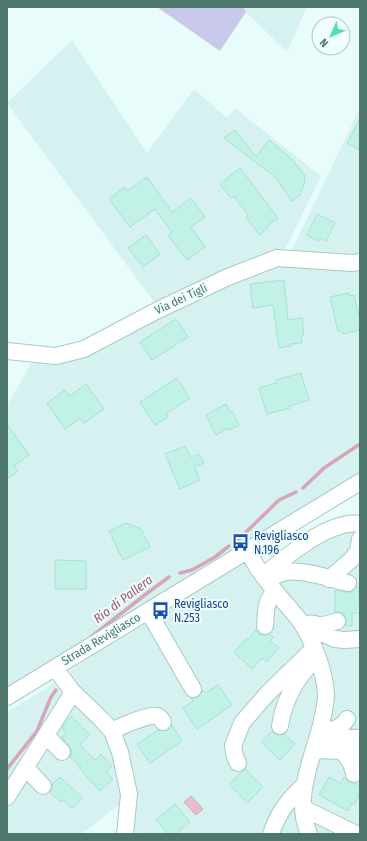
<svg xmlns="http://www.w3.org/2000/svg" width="367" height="841" viewBox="0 0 367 841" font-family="'Fira Sans Condensed',sans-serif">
	<rect width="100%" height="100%" fill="#e9fcfc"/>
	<!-- residential -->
	<path fill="#d5f1f0" d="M243,7H307L287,52L246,12Z
		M72,40L147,153L194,89L227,118L235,108L321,176L284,252L157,306L7,103Z
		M360,108V258L290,254Z
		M286,263L360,267V475L7,687V405L34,359H45L201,294Z
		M354,517L360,518V834H312L306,814L325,672L260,567L336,519Z
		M246,561L285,612L304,641L322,694L305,834H138L130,825L123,747L69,675L72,669Z
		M56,682L67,695L7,790V712Z
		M73,699L104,726L127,799L81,834H7V807Z"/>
	<!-- green -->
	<path fill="#c8c8ea" d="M157,7H243L246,12L220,51Z"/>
	<!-- water -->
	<path fill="#e6bed0" stroke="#d7a4ba" d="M191,796L203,809L196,815L184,802Z"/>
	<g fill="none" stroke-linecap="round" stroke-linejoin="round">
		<!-- stream -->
		<path stroke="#d7a4ba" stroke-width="3.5" d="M303,488L324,468L360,444
			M238,540L279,500L296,492
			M180,573L192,570L215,557L229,546
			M91,637L146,594L169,577
			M7,769L37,731L51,697L56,690"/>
	</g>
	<!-- building -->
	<path fill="#c2f1e8" stroke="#a3e3d5" d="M360,119V150L347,143Z
		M235,130L256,157L269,140L292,159L305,176L304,185L300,195L292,201L275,177L224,138Z
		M240,168L278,218L267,226L268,228L259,235L246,217L248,215L234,196L231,198L220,184Z
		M147,177L172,212L191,198L205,217L191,227L205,247L187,260L168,235L172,232L155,209L130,227L109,199L125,187L127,191Z
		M317,214L335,223L326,241L320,238L318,241L307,235Z
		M146,235L160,254L143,267L128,248Z
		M284,280L288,320L302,318L304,335H301L302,343L290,344L291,346L279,348L273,305L253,308L250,284Z
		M349,293V296L354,295L360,320V330L343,334L342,331L338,332L330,297Z
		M176,319L188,337L152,360L140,342Z
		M301,373L309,400L289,406L290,408L267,414L259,388L276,383V380Z
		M177,378L190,398L166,414L168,417L155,425L140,402Z
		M86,384L104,409L84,423L80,418L65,429L47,403L65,390L70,396Z
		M226,404L230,412L232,411L239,425L229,430L228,428L216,435L206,415Z
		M7,424L29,455L14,466L18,471L7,479Z
		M185,446L191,457L199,454L204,463L194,467L200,480L180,489L165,454Z
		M126,523L141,529L150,547L123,560L109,531Z
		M55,560L86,561V589H55Z
		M356,587H359L360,613H352V626H345L346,622V617L343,613L339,612H335V590L346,592H350L354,590Z
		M256,630L259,634L264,635L270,634L273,637L270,641L279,648L266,662L262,658L252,669L234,652L247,638L248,639Z
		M218,685L232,705L197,729L183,708L193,701L191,698L198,697L203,690L205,693Z
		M71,716L90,735L80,745L95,760L101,754L112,766L106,772L113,779L100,791L79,768L81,767L70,757L71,754V749L69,745L62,738L66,733L62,728L65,723Z
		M172,725L182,741L150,763L137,744L158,730L163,731L168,730Z
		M272,731L274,733L278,735L284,734L295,744L280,760L261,742Z
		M245,769L263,787L247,803L229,784Z
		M60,777L83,798L72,809L63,800L60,802L50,792L52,789V785Z
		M329,777L341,784L344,777L350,783H355L360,786V793L354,805L352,803L348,811L319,795Z
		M175,804L190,822L176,834H168L156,820Z"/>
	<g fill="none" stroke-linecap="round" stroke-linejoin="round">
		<defs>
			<path id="minor" d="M7,351L56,356L84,349L158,310L228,277L277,258L352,263L360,262
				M249,550C253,564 262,574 271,586C280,598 291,609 300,621C313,640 325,672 326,695C326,705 323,715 321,725C312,760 293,798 309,834
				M263,576C285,557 330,519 360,524
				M329,579L352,559L358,551L360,539
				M267,580C273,577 279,573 287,572C303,569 331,579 348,583
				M148,611L193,689
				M307,624C312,622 316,625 320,625C326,625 332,623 337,621
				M303,625L335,639L344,640L360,639
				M265,626C266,612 265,601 275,591
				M55,668L72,691L102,720L112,731L120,752L129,794L125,834
				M7,697L360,482
				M280,726C283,704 296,676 314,662
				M112,731C119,727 149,714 156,716C160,716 161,719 163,722
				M320,733C331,730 341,729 347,719
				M46,735L62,752
				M318,738L335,737L360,738
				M314,750L342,751L360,754
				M342,751C348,758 353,765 354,774
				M238,763L235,757L233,746L242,723L267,694L314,648
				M26,768L43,786
				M7,797L70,697L72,691
				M303,808L356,834
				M271,834C278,813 288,800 304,785"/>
		</defs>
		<!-- minor casing -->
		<use href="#minor" stroke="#a9c9c4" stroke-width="18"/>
		<!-- minor -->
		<use href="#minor" stroke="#fff" stroke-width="16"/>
	</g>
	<!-- icons -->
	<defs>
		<symbol id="bus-bare" viewBox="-9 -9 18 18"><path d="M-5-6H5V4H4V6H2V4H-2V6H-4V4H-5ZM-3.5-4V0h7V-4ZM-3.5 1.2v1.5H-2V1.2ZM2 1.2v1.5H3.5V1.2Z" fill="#1a4fb4" stroke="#f0fefe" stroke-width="2.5" paint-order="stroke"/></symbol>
	</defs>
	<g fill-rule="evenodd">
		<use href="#bus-bare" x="228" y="530" width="25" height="25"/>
		<use href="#bus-bare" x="148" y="598" width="25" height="25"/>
	</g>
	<g text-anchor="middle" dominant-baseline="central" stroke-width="4" stroke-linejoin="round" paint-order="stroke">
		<!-- street labels -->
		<g font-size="12" fill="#4d766d" stroke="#f0fefe">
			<text transform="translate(181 299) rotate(-25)">Via dei Tigli</text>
			<text transform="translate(101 639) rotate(-31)">Strada Revigliasco</text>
		</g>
		<!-- transit labels -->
		<g font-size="12" fill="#164399" stroke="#f0fefe" text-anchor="start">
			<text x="254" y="536">Revigliasco<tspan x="254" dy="14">N.196</tspan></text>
			<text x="174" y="604">Revigliasco<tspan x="174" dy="14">N.253</tspan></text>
		</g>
		<!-- water labels -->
		<g font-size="13" font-style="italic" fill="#9e5171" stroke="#f0fefe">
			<text transform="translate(123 599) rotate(-37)">Rio di Pallera</text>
		</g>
	</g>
	<!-- border -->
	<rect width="367" height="841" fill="none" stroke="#4d766d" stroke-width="16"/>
	<!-- north arrow -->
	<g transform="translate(331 36) rotate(225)"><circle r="19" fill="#f0fefe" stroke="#afc8c4"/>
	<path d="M0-3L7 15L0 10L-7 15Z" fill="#53e1ad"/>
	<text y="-6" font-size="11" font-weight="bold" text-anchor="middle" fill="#4d766d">N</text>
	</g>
</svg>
